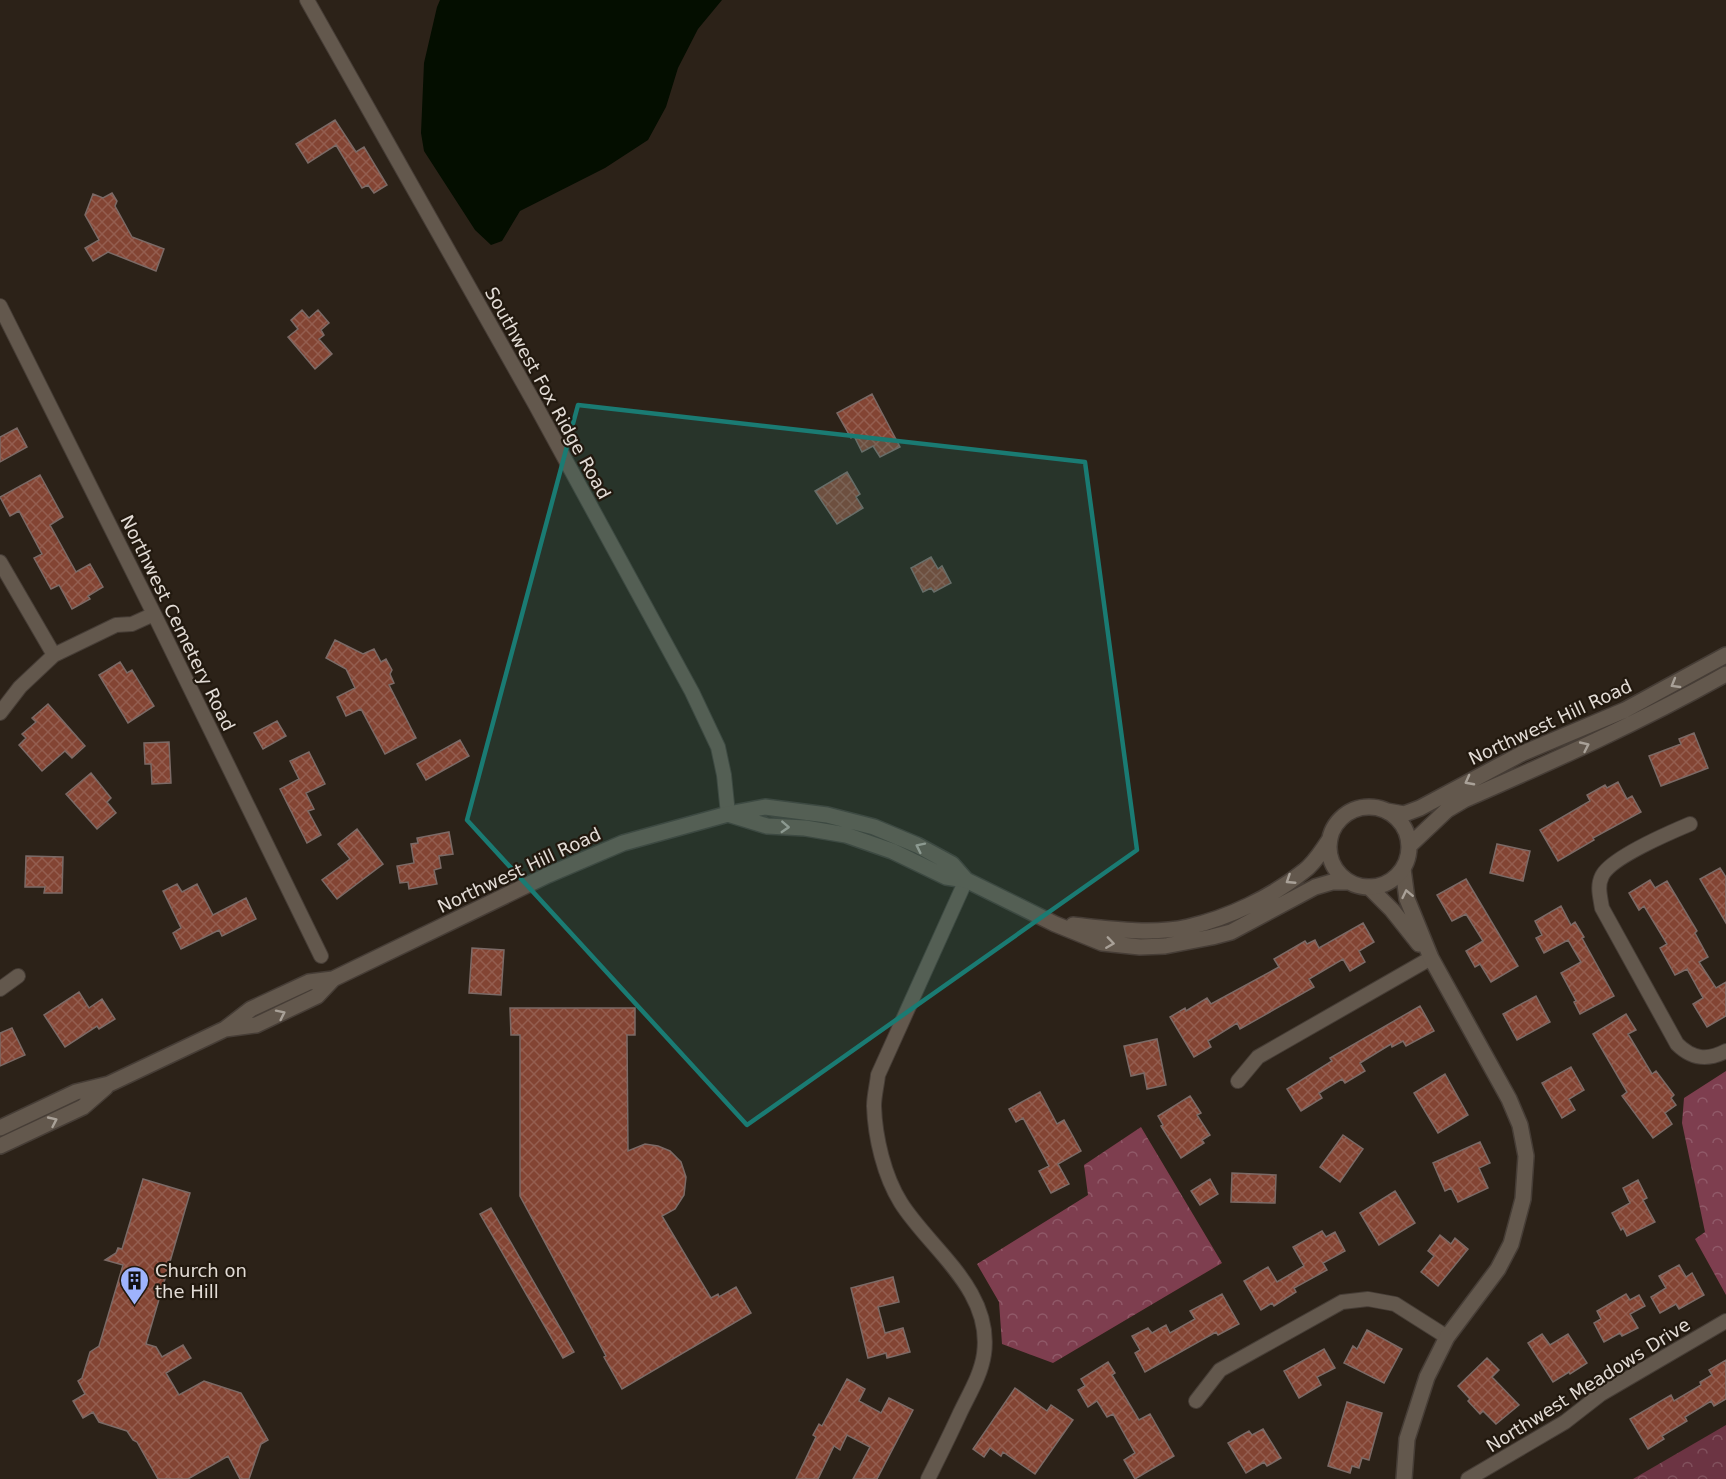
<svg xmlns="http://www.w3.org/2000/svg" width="1726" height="1479" viewBox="0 0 1726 1479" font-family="'DejaVu Sans',sans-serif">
	<defs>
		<pattern id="forest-crowns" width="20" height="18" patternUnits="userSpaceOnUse" patternTransform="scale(1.5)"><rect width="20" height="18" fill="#7e3e4f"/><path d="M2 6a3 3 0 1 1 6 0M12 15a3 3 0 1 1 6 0" fill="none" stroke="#905968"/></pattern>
		<pattern id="park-crowns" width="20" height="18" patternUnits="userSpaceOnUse" patternTransform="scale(1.5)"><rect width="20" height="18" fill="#6c3443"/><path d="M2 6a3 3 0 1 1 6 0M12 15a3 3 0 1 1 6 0" fill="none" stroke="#81515d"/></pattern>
		<pattern id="building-cross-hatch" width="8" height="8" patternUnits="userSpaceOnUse" patternTransform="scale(1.5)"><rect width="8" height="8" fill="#834433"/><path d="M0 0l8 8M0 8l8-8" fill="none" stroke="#945e50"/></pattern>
	</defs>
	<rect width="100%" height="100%" fill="#2c2218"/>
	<!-- forest -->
	<path fill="url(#forest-crowns)" d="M1726,1071V1295L1695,1239L1705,1232L1682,1123L1684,1098Z
		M1141,1127L1222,1263L1053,1363L1002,1344L999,1302L977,1264L1088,1195L1084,1165Z"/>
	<!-- park -->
	<path fill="url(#park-crowns)" d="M1726,1425V1479H1633Z"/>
	<!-- water -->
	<path fill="#040e00" d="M440,0H722L698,29L678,68L666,107L648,140L605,168L520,211L502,241L491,245L475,230L424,151L421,133L424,63L437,7Z"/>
	<!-- building -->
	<path fill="url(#building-cross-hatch)" stroke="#7b6a66" stroke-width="1.5" d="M335,120L356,152L364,147L387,185L374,193L368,185L362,188L336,145L308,163L296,144Z
		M112,193L117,201L115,206L132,237L164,249L156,271L108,252L93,261L85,248L99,240L85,215L93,194L103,198Z
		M302,310L309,318L318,310L329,323L321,330L324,335L319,339L332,354L315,369L288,337L298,329L291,320Z
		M872,394L900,447L880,457L873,446L862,452L854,436L851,438L837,413Z
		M17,428L27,447L0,462V437Z
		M847,472L860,494L856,497L863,508L837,524L815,491Z
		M40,475L63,517L50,525L76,572L90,564L103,587L88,596L90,599L72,609L59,585L51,589L34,558L42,554L19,511L10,516L0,497Z
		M931,557L938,569L942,566L951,583L934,592L931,588L923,592L911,568Z
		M335,640L363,654L374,649L381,662L386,659L392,670L390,674L394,683L389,685L416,738L385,754L361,709L346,716L337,697L355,688L346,669L326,658Z
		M120,662L127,673L132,670L154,706L128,723L99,675Z
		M48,704L85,746L72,758L65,751L42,771L19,745L26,738L22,734L36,722L32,718Z
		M277,721L286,736L263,749L254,733Z
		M1694,733L1708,768L1661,786L1649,756L1681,744L1679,739Z
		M460,740L469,756L426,780L417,764Z
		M169,742L171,783L152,784L151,764H145L144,743Z
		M309,752L325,784L306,793L314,809L308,811L321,835L307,843L280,789L299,779L290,761Z
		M91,773L111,798L107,802L116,813L97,829L66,794Z
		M1618,782L1627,799L1632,796L1641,812L1593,838L1594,840L1558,861L1540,830L1590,801L1587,795L1605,785L1607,788Z
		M357,829L383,864L337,899L322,880L350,859L338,844Z
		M449,832L453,854L439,856L441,868L434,870L437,884L409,889L408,882L400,883L397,866L414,863L411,844L418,843L417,838Z
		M1497,844L1530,851L1523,881L1490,873Z
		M26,856L63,857L62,893H44L45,887H25Z
		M1720,868L1726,877V923L1700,879Z
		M1466,879L1518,966L1491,982L1480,964L1475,967L1466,951L1483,941L1466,914L1452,921L1437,895Z
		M1650,880L1655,888L1667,881L1697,931L1695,933L1708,957L1699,962L1716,988L1726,982V1016L1707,1027L1693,1004L1703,998L1687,969L1675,975L1660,948L1667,944L1644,906L1639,910L1629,893Z
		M177,884L182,892L197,884L213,915L246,898L256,919L222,936L219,930L181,949L173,933L181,928L163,891Z
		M1561,906L1571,925L1575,922L1584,937L1582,938L1614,996L1580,1014L1574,1002L1576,1001L1561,973L1581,962L1568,940L1544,953L1536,938L1542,935L1535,921Z
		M1363,923L1374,942L1359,951L1365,962L1350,971L1343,959L1309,979L1314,987L1240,1029L1237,1023L1208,1041L1211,1047L1194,1057L1170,1017L1185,1008L1186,1011L1207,998L1211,1004L1279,967L1274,959L1305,941L1307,944L1315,940L1319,948Z
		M472,948L504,950L501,995L469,993Z
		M79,992L89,1008L102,999L115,1019L99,1029L97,1026L65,1047L44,1015Z
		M1536,996L1550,1022L1517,1040L1503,1014Z
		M1420,1006L1434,1031L1406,1046L1403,1041L1392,1047L1391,1044L1360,1063L1365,1071L1345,1083L1342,1079L1319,1093L1322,1098L1301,1111L1287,1089L1332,1061L1330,1058Z
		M510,1008H635V1035H627L628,1151L645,1144L658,1146L670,1151L681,1162L686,1177L684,1195L675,1209L662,1216L711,1298L718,1294L719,1297L736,1287L751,1313L622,1389L604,1357L606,1356L520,1196V1035H511Z
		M1626,1014L1636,1030L1628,1034L1652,1074L1656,1071L1674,1095L1671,1098L1676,1105L1665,1113L1672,1124L1653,1138L1622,1096L1627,1092L1593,1034Z
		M12,1028L25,1055L0,1066V1033Z
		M1157,1039L1166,1085L1147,1089L1144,1073L1131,1076L1124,1046Z
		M1571,1067L1584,1090L1569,1099L1575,1110L1562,1118L1542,1083Z
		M1445,1074L1468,1115L1438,1133L1414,1093Z
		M1040,1092L1057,1124L1064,1120L1081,1151L1058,1164L1069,1184L1051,1193L1039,1171L1049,1166L1023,1118L1016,1122L1009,1109Z
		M1190,1096L1201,1113L1197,1115L1210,1135L1202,1140L1204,1143L1181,1158L1161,1126L1163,1125L1158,1116Z
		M1343,1135L1363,1149L1340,1182L1320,1167Z
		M1480,1142L1490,1163L1479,1168L1488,1188L1458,1202L1451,1188L1445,1191L1433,1163Z
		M1232,1173L1276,1175L1275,1203L1231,1202Z
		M143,1179L190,1193L146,1344L156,1347L162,1357L183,1345L191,1358L166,1373L179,1395L204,1381L241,1393L268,1440L261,1444L249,1479H240L228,1456L188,1479H158L137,1442L133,1440L127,1431L99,1422L93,1412L83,1418L73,1401L85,1394L78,1381L82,1378L90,1352L99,1346L123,1265L105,1260L116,1253L118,1248L122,1249Z
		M1210,1179L1218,1194L1200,1205L1191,1191Z
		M1638,1180L1647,1198L1643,1200L1655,1222L1627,1236L1623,1228L1621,1230L1612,1213L1630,1203L1623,1188Z
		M1395,1191L1415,1223L1379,1245L1360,1213Z
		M491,1208L574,1352L563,1358L480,1214Z
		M1322,1231L1326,1237L1335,1232L1345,1251L1323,1263L1327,1270L1294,1288L1296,1292L1274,1306L1272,1303L1261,1310L1244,1281L1268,1267L1277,1282L1304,1266L1293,1247Z
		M1440,1235L1451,1244L1455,1238L1468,1249L1438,1286L1421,1272L1434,1256L1428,1251Z
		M1679,1265L1686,1277L1692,1273L1704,1295L1679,1309L1676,1304L1660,1313L1651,1297L1666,1288L1659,1276Z
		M893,1277L899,1302L878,1307L885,1333L903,1328L910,1352L887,1358L886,1353L868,1358L851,1288Z
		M1222,1294L1239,1324L1218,1335L1216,1332L1145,1372L1135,1353L1140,1350L1132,1336L1148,1328L1152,1333L1166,1325L1170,1333L1195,1319L1190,1311Z
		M1626,1294L1630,1300L1639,1295L1645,1306L1630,1314L1638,1328L1622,1336L1620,1333L1604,1342L1594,1323L1601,1319L1597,1311Z
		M1367,1330L1402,1349L1384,1383L1344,1363L1353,1346L1357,1349Z
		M1542,1334L1550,1345L1568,1334L1587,1363L1570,1374L1569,1372L1553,1382L1528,1343Z
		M1324,1349L1335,1368L1317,1377L1321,1385L1299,1398L1284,1371Z
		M1487,1358L1499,1370L1492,1377L1519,1405L1496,1424L1483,1411L1480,1414L1468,1401L1470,1399L1458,1386Z
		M1726,1360V1399L1714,1406L1711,1401L1685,1417L1687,1421L1662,1436L1664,1439L1648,1449L1630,1419L1671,1395L1674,1401L1701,1385L1700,1382L1712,1375L1709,1370Z
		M1108,1362L1115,1373L1112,1375L1139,1420L1150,1414L1174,1456L1135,1479L1124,1460L1135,1453L1113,1414L1107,1417L1097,1401L1088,1407L1078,1390L1085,1386L1081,1379Z
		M847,1379L865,1389L859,1401L881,1413L889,1398L913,1410L877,1479H853L870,1447L847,1435L840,1450L834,1446L818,1479H796L816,1437L813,1435L819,1424L822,1426Z
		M1015,1388L1047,1411L1051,1405L1073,1420L1035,1474L1003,1452L1001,1456L990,1448L984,1457L973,1449Z
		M1347,1402L1382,1413L1369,1460L1362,1458L1359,1468L1352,1466L1350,1473L1328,1466Z
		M1263,1429L1281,1458L1267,1466L1264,1462L1246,1473L1228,1443L1249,1431L1252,1435Z"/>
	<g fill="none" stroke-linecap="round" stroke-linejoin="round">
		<defs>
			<path id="minor" d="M307,0L535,404L692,692L718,747L724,775L728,814
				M0,306L154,614L321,956
				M0,562L54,655
				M0,713L20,687L54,655L116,625L132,624L154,614
				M1690,824C1671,832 1610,858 1602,876C1597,886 1600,896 1602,908L1677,1044C1692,1059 1707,1061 1726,1051
				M0,989L18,976
				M1238,1081L1258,1057L1431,958
				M1196,1401L1220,1370L1342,1302L1368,1299L1395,1304L1447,1337
				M928,1479C939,1457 950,1435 960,1413C969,1394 981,1375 984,1354C993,1290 930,1249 901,1203C884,1176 875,1137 874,1106C874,1096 877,1085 878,1075L966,880
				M1468,1479L1565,1422L1601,1394L1726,1321"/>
			<path id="tertiary" d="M1403,869L1407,899L1431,958L1509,1099L1520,1125L1526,1156L1523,1199L1511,1244L1498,1269L1447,1337L1427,1377L1407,1439L1404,1479
				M1369,887L1392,910L1419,944"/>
			<path id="secondary" d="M1329 847a40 40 0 1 1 80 0a40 40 0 1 1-80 0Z
				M1387,811L1404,814L1420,808L1521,754L1625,710L1726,655
				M731,815L767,826L805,828L846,835L892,851L946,877L966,880L1055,924L1102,943L1140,947L1165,946L1212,937L1231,932L1315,887L1332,882H1349
				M1409,846L1447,810L1464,800C1553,761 1641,722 1726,674
				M1073,925C1110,929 1152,935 1188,927C1228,918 1272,897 1304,871C1315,863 1322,850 1330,839
				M225,1029L256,1025L317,996L333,979
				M0,1128L76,1092L109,1084L225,1029L251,1009L309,982L333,979L548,875L623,843L728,814L765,807L827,815L874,827L917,845L952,864L966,880
				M0,1146L83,1107L106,1087"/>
		</defs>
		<!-- minor casing -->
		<use href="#minor" stroke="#463d36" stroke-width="16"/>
		<!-- tertiary casing -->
		<use href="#tertiary" stroke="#463d36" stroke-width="18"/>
		<!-- secondary casing -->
		<use href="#secondary" stroke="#463d36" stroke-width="18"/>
		<!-- minor -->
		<use href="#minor" stroke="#63584d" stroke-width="14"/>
		<!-- tertiary -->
		<use href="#tertiary" stroke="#63584d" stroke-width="15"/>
		<!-- secondary -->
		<use href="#secondary" stroke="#63584d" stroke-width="15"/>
	</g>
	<!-- one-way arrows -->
	<defs><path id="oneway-chevron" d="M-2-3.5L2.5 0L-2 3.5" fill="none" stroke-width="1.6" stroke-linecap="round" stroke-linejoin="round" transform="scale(1.5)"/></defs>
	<g stroke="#a9a198">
		<use href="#oneway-chevron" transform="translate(1675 684) rotate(150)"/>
		<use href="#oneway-chevron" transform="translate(1585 746) rotate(-25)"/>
		<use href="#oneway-chevron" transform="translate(1469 781) rotate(152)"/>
		<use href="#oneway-chevron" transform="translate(785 827) rotate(3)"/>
		<use href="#oneway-chevron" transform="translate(920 847) rotate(-154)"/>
		<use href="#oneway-chevron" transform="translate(1290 880) rotate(147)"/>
		<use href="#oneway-chevron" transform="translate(1407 894) rotate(-102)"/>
		<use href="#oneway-chevron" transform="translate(1110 943) rotate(8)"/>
		<use href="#oneway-chevron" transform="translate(281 1014) rotate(-26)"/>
		<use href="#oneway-chevron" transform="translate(53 1121) rotate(-25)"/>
	</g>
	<!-- marked area -->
	<path fill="#1a7b73" fill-opacity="0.2" stroke="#1a7b73" stroke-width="4.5" stroke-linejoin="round" d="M578,405L1085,462L1137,850L747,1125L467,820Z"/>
	<!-- icons -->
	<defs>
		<symbol id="building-pin" viewBox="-11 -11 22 30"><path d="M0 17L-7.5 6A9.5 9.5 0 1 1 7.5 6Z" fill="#9eb3fd" stroke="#22190f"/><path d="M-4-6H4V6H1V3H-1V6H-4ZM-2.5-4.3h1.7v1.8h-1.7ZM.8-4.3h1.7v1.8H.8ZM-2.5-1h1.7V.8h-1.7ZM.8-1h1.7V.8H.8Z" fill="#111"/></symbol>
	</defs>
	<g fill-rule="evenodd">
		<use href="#building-pin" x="118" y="1264" width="33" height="45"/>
	</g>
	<g text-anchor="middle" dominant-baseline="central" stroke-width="4.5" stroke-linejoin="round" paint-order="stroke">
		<!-- street labels -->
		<g font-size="18" fill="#e3dcd6" stroke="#22190f">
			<text transform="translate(548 393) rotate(61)">Southwest Fox Ridge Road</text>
			<text transform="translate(178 623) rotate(64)">Northwest Cemetery Road</text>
			<text transform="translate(1550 722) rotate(-25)">Northwest Hill Road</text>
			<text transform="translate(519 870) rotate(-25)">Northwest Hill Road</text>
			<text transform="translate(1588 1385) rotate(-32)">Northwest Meadows Drive</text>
		</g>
		<!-- poi labels -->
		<g font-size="18" fill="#e3dcd6" stroke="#22190f" text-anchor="start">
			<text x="155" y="1270">Church on<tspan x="155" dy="21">the Hill</tspan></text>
		</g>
	</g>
</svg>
